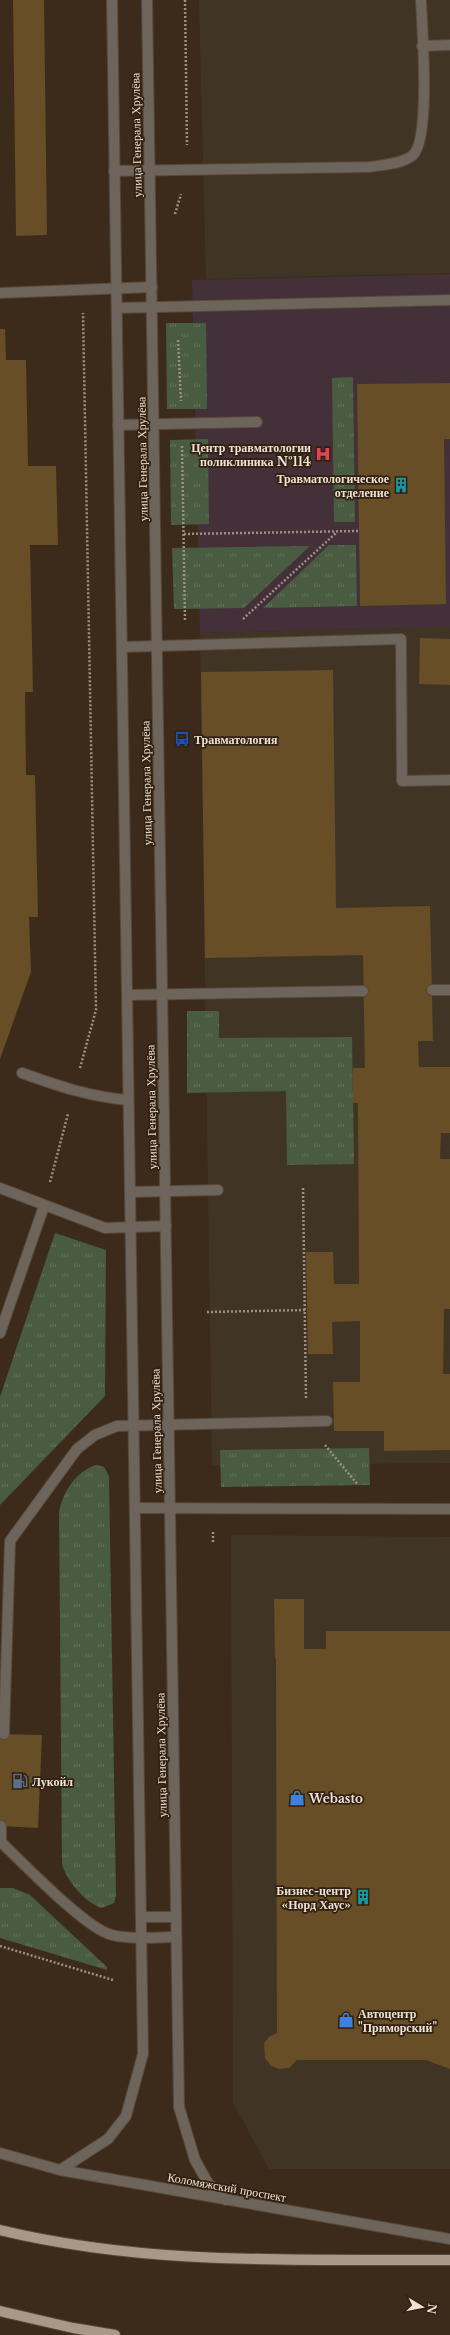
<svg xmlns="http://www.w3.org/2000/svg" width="450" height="2335" viewBox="0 0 450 2335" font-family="'Libre Baskerville',serif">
	<defs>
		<pattern id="grass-tufts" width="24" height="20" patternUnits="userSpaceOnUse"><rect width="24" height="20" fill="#495b40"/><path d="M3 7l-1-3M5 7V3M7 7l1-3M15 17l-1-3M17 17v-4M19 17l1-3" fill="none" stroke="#64725b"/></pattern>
	</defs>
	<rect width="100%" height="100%" fill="#3c2b1a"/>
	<!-- commercial -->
	<path fill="#403525" d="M199,0H450V273L206,279Z
		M450,627V1463L212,1465L200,633Z
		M231,1535L450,1537V2169H269L233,2102Z"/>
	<!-- medical -->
	<path fill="#433038" d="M450,274V627L200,633L192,280Z"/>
	<!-- grass -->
	<path fill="url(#grass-tufts)" d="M166,323H206L207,409H167Z
		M353,377L355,522H334L332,378Z
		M208,439L209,524L171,525L170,440Z
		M329,545H356L357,606L263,608Z
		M310,546L244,608L174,609L172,548Z
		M187,1011H219V1038L352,1037L354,1164L287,1165L286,1091L187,1093Z
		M55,1233L106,1250L105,1396L0,1505V1397Z
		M369,1448L370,1485L221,1487L220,1450Z
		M96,1465L104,1467L109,1476L116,1895L114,1903L102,1908C86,1904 66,1880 62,1864L59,1513C62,1493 76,1471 96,1465Z
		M0,1888H13L30,1895L107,1967V1970L0,1938Z"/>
	<!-- building -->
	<path fill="#674e26" d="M13,0H44L47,235L16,236Z
		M0,329H5L6,360H26L28,466H56L58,545H30L33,692H25L26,775H35L38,917H29L31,972L0,1059Z
		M450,383V439H444L446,604L360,606L357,384Z
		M420,638L450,639V685L419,684Z
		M333,670L336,908L430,906L433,1041H418L419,1067H450V1133H441L440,1159H450V1309H444L443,1374H450V1450L384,1451V1431H334L333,1382H360V1321L332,1322L333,1354H308L306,1252H333L334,1284H359L358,1103H353V1068H365L363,955L205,958L201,672Z
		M274,1599H304V1649H326V1631H450V2069L426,2060H297L289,2068L279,2069L271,2066L265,2058L264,2043L269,2037L277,2033L276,1658H275Z
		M0,1734L42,1735L38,1828L0,1826Z"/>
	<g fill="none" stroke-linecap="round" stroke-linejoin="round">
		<defs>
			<path id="service" d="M422,46L450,45
				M114,171L369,167C381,165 403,164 413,155C431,138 422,28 421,0
				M0,293L152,287
				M117,308L450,300
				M118,425L257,422
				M122,647L401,639L402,781L450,780
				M432,990H450
				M127,995L363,991
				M22,1073C58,1086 91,1097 128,1100
				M0,1188L105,1228L166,1226
				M130,1192L218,1190
				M0,1333L44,1206
				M135,1508L450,1509
				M4,1734L10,1541L77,1449L95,1435L117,1426L327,1421
				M1,1826V1842C23,1863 86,1929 112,1935C133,1940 156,1937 176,1937
				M141,1917H176"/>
			<path id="minor" d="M147,0L179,2107L195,2160L208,2183L226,2200
				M0,2153L60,2170L450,2239
				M60,2170L108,2139L126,2116L143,2054L112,0"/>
			<path id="primary" d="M0,2230C149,2266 298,2259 450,2260
				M0,2311L73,2328L115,2335"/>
		</defs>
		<!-- service casing -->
		<use href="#service" stroke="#584838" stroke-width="12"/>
		<!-- minor casing -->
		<use href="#minor" stroke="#584838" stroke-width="12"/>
		<!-- primary casing -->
		<use href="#primary" stroke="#584838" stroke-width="12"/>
		<!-- path -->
		<path stroke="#9d9082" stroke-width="2.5" stroke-dasharray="2 2" stroke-linecap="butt" d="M185,0L187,145
			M175,214L181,194
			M178,340L181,401
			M182,446L185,621
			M184,534L359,531
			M243,619L337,532
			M80,1068L96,1010L83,313
			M50,1182L68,1114
			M303,1188L306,1399
			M207,1312L307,1310
			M325,1445L358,1485
			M213,1532V1543
			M0,1946L113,1980"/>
		<!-- service -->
		<use href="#service" stroke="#6d645c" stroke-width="10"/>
		<!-- minor -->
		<use href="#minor" stroke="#6d645c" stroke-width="10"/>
		<!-- primary -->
		<use href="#primary" stroke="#a99887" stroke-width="10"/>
	</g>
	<!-- icons -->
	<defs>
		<symbol id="hospital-bare" viewBox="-9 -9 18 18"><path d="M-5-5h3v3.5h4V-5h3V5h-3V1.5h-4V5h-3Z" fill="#e0444e" stroke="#322110" stroke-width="2.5" paint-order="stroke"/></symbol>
		<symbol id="building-bare" viewBox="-9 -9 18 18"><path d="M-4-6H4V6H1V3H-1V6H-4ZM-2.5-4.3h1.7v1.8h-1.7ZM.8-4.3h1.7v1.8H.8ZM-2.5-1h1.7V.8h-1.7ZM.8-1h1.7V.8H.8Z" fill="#0f9aa8" stroke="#322110" stroke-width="2.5" paint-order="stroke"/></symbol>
		<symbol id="bus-bare" viewBox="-9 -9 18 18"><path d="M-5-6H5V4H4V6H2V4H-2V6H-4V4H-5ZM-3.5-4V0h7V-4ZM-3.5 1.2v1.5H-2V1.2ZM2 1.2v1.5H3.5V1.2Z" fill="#1a4fb4" stroke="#322110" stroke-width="2.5" paint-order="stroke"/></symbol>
		<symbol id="fuel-bare" viewBox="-9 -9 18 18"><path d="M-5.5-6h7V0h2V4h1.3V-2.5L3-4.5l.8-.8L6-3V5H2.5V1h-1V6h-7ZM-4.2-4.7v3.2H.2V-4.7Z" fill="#5c6f8a" stroke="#322110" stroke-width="2.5" paint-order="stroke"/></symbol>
		<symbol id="shop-bare" viewBox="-9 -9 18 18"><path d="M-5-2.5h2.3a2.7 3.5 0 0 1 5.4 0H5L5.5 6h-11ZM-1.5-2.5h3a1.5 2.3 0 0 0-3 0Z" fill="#3f7fe0" stroke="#322110" stroke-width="2.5" paint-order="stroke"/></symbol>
	</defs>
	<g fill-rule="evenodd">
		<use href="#hospital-bare" x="312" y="443" width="22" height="22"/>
		<use href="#building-bare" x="390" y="474" width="22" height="22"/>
		<use href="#bus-bare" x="171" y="728" width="22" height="22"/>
		<use href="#fuel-bare" x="9" y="1770" width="22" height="22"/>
		<use href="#shop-bare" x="286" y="1787" width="22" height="22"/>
		<use href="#building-bare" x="352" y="1886" width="22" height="22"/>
		<use href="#shop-bare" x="335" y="2009" width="22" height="22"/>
	</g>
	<g text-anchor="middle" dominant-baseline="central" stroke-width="3.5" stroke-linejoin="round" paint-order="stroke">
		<!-- street labels -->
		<g font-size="12" fill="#ede2d7" stroke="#322110">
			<text transform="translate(136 135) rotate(-91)">улица Генерала Хрулёва</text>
			<text transform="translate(142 459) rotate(-91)">улица Генерала Хрулёва</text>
			<text transform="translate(146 783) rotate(-91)">улица Генерала Хрулёва</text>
			<text transform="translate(151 1107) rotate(-91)">улица Генерала Хрулёва</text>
			<text transform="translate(156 1431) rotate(-91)">улица Генерала Хрулёва</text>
			<text transform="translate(161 1755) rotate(-91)">улица Генерала Хрулёва</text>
			<text transform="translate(227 2187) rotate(10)">Коломяжский проспект</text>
		</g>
		<!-- poi labels -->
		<g font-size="12" font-weight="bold" fill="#ede2d7" stroke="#322110" text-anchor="start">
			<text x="311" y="447" text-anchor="end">Центр травматологии<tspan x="311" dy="14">поликлиника №114</tspan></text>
			<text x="389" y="478" text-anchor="end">Травматологическое<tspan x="389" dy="14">отделение</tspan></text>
			<text x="194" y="739">Травматология</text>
			<text x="32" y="1781">Лукойл</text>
			<text x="309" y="1798">Webasto</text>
			<text x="351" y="1890" text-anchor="end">Бизнес-центр<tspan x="351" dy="14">«Норд Хаус»</tspan></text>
			<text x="358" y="2013">Автоцентр<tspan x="358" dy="14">"Приморский"</tspan></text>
		</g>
	</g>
	<!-- north arrow -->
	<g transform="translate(422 2307) rotate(100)" stroke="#322110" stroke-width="3" paint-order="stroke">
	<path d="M0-3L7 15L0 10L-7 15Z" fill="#ede2d7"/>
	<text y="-6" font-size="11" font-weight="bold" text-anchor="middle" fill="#ede2d7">N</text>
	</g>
</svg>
